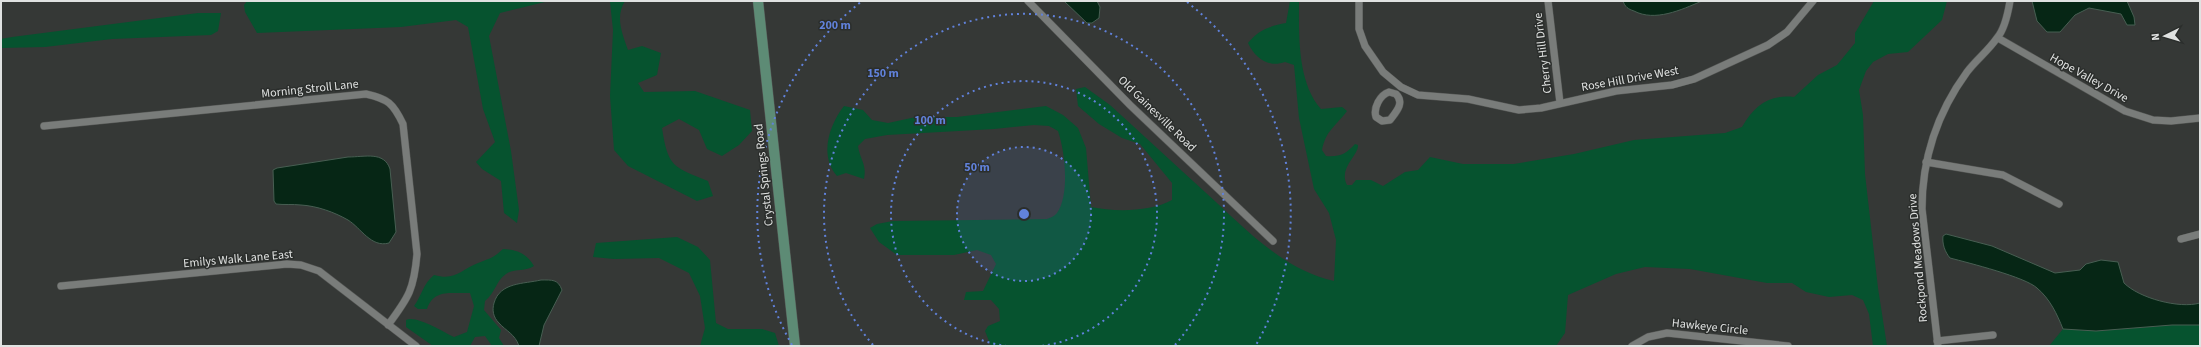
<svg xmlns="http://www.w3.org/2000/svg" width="2201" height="347" viewBox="0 0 2201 347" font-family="'Source Sans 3',sans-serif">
	<rect width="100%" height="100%" fill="#353836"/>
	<!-- green -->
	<path fill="#06532f" d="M247,1H549L500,13L489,36L511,151L519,210L517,223L504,213L501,181L482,169L476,162L495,142L483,109L468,27L456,20L401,27L257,33L245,12L244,5Z
		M607,1H625C615,17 622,33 628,50L642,46L661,53L657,75L638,83L644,92L695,91L750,110L752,131L739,145L722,156L707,149L699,130L679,119L662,128C668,167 673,167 708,181L713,196L697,201L628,166L614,150L610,96L613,30L610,2Z
		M1290,1H1299C1299,35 1297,82 1321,109L1342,107L1347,111C1336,126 1326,130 1322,150L1326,156C1340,157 1346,154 1355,144L1358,145C1359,155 1338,168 1347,185H1352L1356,180H1371L1383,186L1405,172L1418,170L1430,157L1463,164H1514L1574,154L1634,140L1725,133L1742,127C1754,106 1769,94 1794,97L1818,75L1837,65L1855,43V33L1874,1H1947L1942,20L1908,52L1888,54L1873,62L1866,71L1859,90L1863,115L1865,174L1878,288L1887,346H1873L1869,314L1863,300L1852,295L1829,297L1806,292L1792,283H1767L1690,269L1645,267L1616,274L1568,295L1565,333L1556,346H991L985,331L988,326L1000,321L999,309L991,300H964L966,292L983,291L996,264L991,255L977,250L954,255H897L879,242L870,228L877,224L893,221L1047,219C1050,218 1055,216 1057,213C1070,195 1065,151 1058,131L1049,126L1034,125L994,129L887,135L865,139L858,146C860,160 867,164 864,179L846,173L837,176C819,156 829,125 844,106L863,110L872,120L888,123L916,117H957L1046,106L1063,115L1078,128L1086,148L1091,207C1115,212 1150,212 1172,200V183L1140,144L1122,138L1099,124L1078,106L1076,89L1085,87L1110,105C1142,134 1173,163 1205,192C1244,227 1281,269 1334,281L1336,240L1329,213L1314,189L1299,118L1294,65L1285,62C1268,68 1255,58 1248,43C1258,30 1270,26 1286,23Z
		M198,13H221L218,31L211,35L112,39L45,47L1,48V39L12,37Z
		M677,237L698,247L710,260L716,323L728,329H762L775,333L779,346H700L705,328L700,296L689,273L659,258L614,259L593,257L596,243Z
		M503,249C518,250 526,253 534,266C525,272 514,268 506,274C495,282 496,292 485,301L484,310L501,330L499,338L504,346H492L485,336L475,337L470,346H433L406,327V320C416,315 443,332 454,337L467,332L474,306L470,293C452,294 434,288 427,309H418L414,306C422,295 423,284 434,275C456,281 460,270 478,263C491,258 493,258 503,249Z
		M2172,325H2200V346H2049L2063,329L2096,331Z"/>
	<!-- water -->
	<path fill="#062615" stroke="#475e52" d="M1064,1H1097L1100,7L1099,18L1092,23H1087Z
		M1623,1H1702C1681,10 1655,22 1634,11C1628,9 1625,7 1623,1Z
		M2032,1H2127L2134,17L2135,25H2127L2121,14L2089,8L2075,15L2060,32H2047L2037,21Z
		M348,157C365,157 384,151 390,169L396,232L389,243C371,248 361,228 348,220C334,212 317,206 301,205C292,204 284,205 276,204L274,201L273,170L277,168Z
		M1946,234L1992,246L2055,273L2080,270L2086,264L2101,260L2118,262L2124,283C2139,298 2179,309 2200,303V325H2172L2096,331L2063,329C2057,314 2050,299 2037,288C2025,277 1969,263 1950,258C1945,252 1942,244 1943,236Z
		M541,280C552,280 558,279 562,290L544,325L539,346H519C515,334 506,331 499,323C493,317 492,310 494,303C500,282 524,284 541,280Z"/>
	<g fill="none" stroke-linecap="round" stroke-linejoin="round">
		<defs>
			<path id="street" d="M1028,1L1130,105L1273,241
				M1359,1V29L1365,46L1383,72L1401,87L1418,95L1468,99L1519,110L1541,108L1616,91L1672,85L1694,79L1768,45L1787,32L1813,1
				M1548,1L1560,103
				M1998,38L2125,111L2153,120L2171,121L2200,118
				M1389,92L1396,94C1405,103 1396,112 1390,120L1382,121L1376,117C1373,108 1380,95 1389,92Z
				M44,126L366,94C388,99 393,103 403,124L417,254C414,289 409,297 388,325
				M1926,162L2003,175L2059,204
				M2181,239L2200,234
				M61,286L287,264L301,265L319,271L416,346
				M1937,341L1993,335
				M1632,346L1648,337L1667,333L1788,346
				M1938,346L1922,209C1922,159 1937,113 1967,72C1976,60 1988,51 1997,38C2005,29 2008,13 2010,1"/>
			<path id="secondary" d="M758,1L795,346"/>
		</defs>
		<!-- street casing -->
		<use href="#street" stroke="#545654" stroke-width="8"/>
		<!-- secondary casing -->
		<use href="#secondary" stroke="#545654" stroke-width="11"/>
		<!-- street -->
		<use href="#street" stroke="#797c7a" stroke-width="7"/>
		<!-- secondary -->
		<use href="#secondary" stroke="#5d8b75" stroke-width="10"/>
	</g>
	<!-- distance rings -->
	<circle cx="1024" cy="214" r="67" fill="#6182db" fill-opacity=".12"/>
	<g fill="none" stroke="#6182db" stroke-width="2" stroke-dasharray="2 4">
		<circle cx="1024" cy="214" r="67"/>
		<path d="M1007 346A133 133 0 1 1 1041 346"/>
		<path d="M873 345A200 200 0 1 1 1175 345"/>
		<path d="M792 345A267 267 0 0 1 861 2M1187 2A267 267 0 0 1 1256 345"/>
	</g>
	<g text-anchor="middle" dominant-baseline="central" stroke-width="3" stroke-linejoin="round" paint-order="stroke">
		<!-- street labels -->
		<g font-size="12" fill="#e0e2e1" stroke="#2b2e2c">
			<text transform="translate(1543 53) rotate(-97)">Cherry Hill Drive</text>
			<text transform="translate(2089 78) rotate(29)">Hope Valley Drive</text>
			<text transform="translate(1630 79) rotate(-10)">Rose Hill Drive West</text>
			<text transform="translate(310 89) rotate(-6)">Morning Stroll Lane</text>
			<text transform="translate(1157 114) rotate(44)">Old Gainesville Road</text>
			<text transform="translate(764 175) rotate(-96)">Crystal Springs Road</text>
			<text transform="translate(1918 258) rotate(-95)">Rockpond Meadows Drive</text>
			<text transform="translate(238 259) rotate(-5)">Emilys Walk Lane East</text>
			<text transform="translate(1710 327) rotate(6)">Hawkeye Circle</text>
		</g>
	</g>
	<circle cx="1024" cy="214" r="6" fill="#6182db" stroke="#2b2e2c" stroke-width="2"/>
	<g font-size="12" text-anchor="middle" font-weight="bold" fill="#6182db" stroke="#2b2e2c" stroke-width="3" stroke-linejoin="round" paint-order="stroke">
		<text x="835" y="29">200 m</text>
		<text x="883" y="77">150 m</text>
		<text x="930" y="124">100 m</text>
		<text x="977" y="171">50 m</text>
	</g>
	<!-- border -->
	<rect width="2201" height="347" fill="none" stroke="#e0e2e1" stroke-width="4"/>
	<!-- north arrow -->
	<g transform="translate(2165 36) rotate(265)" stroke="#2b2e2c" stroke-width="3" paint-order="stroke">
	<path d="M0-3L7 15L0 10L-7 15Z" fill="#e0e2e1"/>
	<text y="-6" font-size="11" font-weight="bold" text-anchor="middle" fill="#e0e2e1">N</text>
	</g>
</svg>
